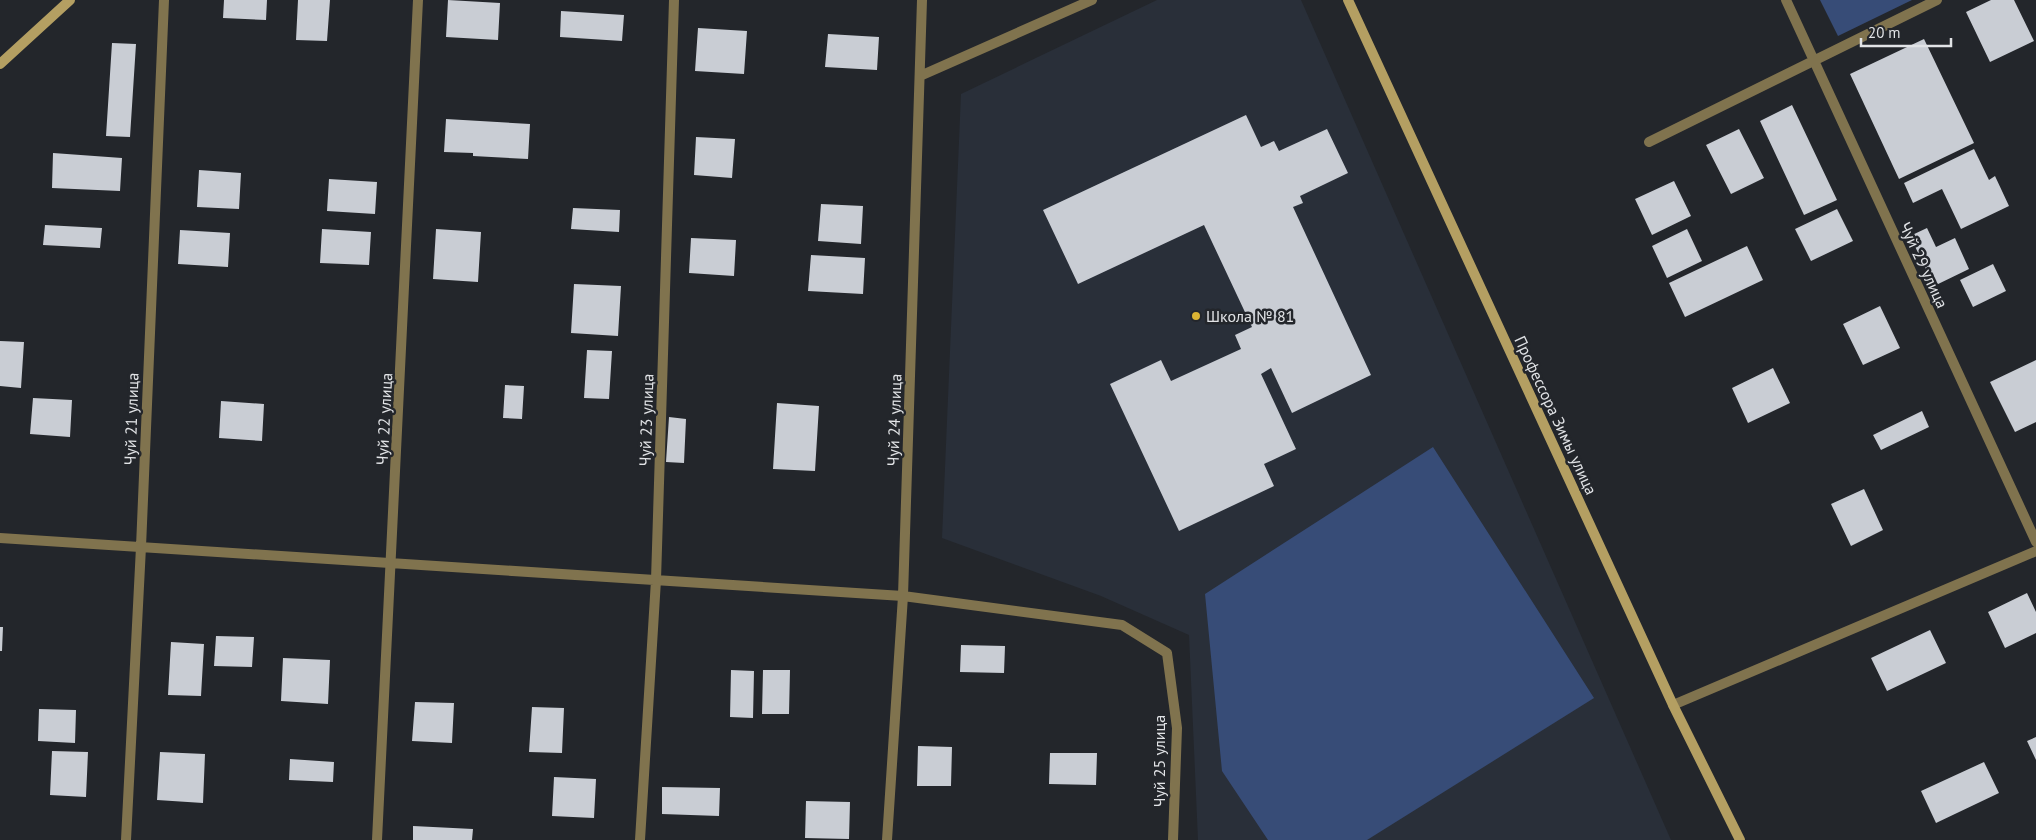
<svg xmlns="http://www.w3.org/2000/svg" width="2036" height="840" viewBox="0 0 2036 840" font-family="'PT Sans',sans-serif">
	<rect width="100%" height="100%" fill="#23262b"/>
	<!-- built -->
	<path fill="#292f39" d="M1157,0H1301L1671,840H1198L1189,635L1101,596L942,538L961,94Z"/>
	<!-- green -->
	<path fill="#374c77" d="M1820,0H1912L1838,36Z
		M1433,447L1594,698L1367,840H1268L1222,771L1205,594Z"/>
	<!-- building -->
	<path fill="#c9cdd4" d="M224,0H267L266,20L223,18Z
		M298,0H330L327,41L296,40Z
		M448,0L500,3L498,40L446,37Z
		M1991,0H2014L2034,41L1990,62L1966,12Z
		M561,11L624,15L622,41L560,37Z
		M698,28L747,31L744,74L695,71Z
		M828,34L879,37L877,70L825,67Z
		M1924,39L1974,143L1899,179L1850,74Z
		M112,43L136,44L130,137L106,136Z
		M1792,105L1837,200L1804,215L1760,121Z
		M1246,115L1261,147L1274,141L1279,151L1327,129L1348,173L1300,196L1303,203L1293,207L1371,375L1292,413L1271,368L1261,374L1296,449L1264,464L1274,486L1179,531L1110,384L1161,360L1171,381L1241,349L1235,335L1252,327L1204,225L1078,284L1043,210Z
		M446,119L530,124L528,159L473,156V153L444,152Z
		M1739,129L1764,178L1731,194L1706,145Z
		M696,137L735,139L732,178L694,175Z
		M1974,149L1989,180L1995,176L2009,206L1961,229L1942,189L1913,203L1904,183Z
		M53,153L122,158L120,191L52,188Z
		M199,170L241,173L239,209L197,207Z
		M329,179L377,182L375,214L327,211Z
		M1674,181L1691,216L1652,235L1635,199Z
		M821,204L863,206L861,244L818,241Z
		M573,208L620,210L619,232L571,229Z
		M1837,209L1853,241L1811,261L1795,229Z
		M45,225L102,228L100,248L43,245Z
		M1927,228L1936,247L1955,238L1969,269L1934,286L1910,236Z
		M322,229L371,232L369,265L320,263Z
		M436,229L481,232L478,282L433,279Z
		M1687,229L1702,261L1667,278L1652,246Z
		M180,230L230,233L228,267L178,264Z
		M691,238L736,240L734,276L689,273Z
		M1747,246L1763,280L1685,317L1669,283Z
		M811,255L865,258L863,294L808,291Z
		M1993,264L2006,291L1973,307L1960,280Z
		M574,284L621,286L618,336L571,333Z
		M1880,306L1900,348L1863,365L1843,324Z
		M0,341L24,342L21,388L0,386Z
		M587,350L612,351L609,399L584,398Z
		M2036,360V422L2015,432L1990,382Z
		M1773,368L1790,403L1748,423L1732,388Z
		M505,385L524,386L522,419L503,418Z
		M33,398L72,400L70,437L30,434Z
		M221,401L264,404L262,441L219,438Z
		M777,403L819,406L815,471L773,469Z
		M1922,411L1929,427L1881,450L1873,435Z
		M669,417L686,419L684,463L666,462Z
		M1864,489L1883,530L1851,546L1831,504Z
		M2027,593L2036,612V633L2005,648L1988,612Z
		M0,627H3L2,651H0Z
		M1930,630L1946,663L1887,691L1871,658Z
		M216,636L254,637L252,667L214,666Z
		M171,642L204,644L201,696L168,695Z
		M961,645L1005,646L1004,673L960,672Z
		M283,658L330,660L328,704L281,701Z
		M731,670L754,671L753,718L730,717Z
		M763,670H790L789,714H762Z
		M415,702L454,703L452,743L412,741Z
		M532,707L564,708L562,753L529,752Z
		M39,709L76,710L75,743L38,741Z
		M2036,737V760L2027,741Z
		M918,746L952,747L951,786H917Z
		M52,751L88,752L86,797L50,795Z
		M160,752L205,754L203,803L157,800Z
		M1050,753H1097L1096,785L1049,784Z
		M290,759L334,762L333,782L289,780Z
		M1984,762L1999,793L1936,823L1921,791Z
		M554,777L596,779L594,818L552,816Z
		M662,787L720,788L719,816L662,814Z
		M806,801L850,802L849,839L805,838Z
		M413,826L473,829L472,840H413Z"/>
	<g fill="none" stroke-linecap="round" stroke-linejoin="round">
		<!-- street -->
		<path stroke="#80734e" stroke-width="10" d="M1786,0L2036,542
			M920,76L1092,0
			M1649,142L1937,0
			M0,538L903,596L1122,625L1167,653L1177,728L1173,840
			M1673,705L2036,551
			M126,840L141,547L164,0
			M377,840L418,0
			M640,840L656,580L674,0
			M887,840L903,596L922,0"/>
		<!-- secondary -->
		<path stroke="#b49f62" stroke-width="10" d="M1348,0L1673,705L1740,840
			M0,64L70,0"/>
	</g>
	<!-- markers -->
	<circle fill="#dab333" stroke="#23262b" stroke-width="2" cx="1196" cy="316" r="5"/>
	<g text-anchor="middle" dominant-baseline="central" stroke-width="5" stroke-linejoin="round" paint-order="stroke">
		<!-- street labels -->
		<g font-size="16" fill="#e1e3e6" stroke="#23262b">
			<text transform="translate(1924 265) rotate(65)">Чуй 29 улица</text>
			<text transform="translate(1556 415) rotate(65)">Профессора Зимы улица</text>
			<text transform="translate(131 419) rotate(-88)">Чуй 21 улица</text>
			<text transform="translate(384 419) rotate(-87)">Чуй 22 улица</text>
			<text transform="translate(646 420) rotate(-88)">Чуй 23 улица</text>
			<text transform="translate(894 420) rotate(-88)">Чуй 24 улица</text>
			<text transform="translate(1159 761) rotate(-90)">Чуй 25 улица</text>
		</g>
		<!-- poi labels -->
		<g font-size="16" fill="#e1e3e6" stroke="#23262b" text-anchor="start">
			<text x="1206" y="316">Школа № 81</text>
		</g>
	</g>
	<!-- scale -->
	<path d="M1861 38v8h90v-8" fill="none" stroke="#e1e3e6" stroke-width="2.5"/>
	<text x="1868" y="38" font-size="15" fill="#e1e3e6" stroke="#23262b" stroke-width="4" paint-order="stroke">20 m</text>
</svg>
